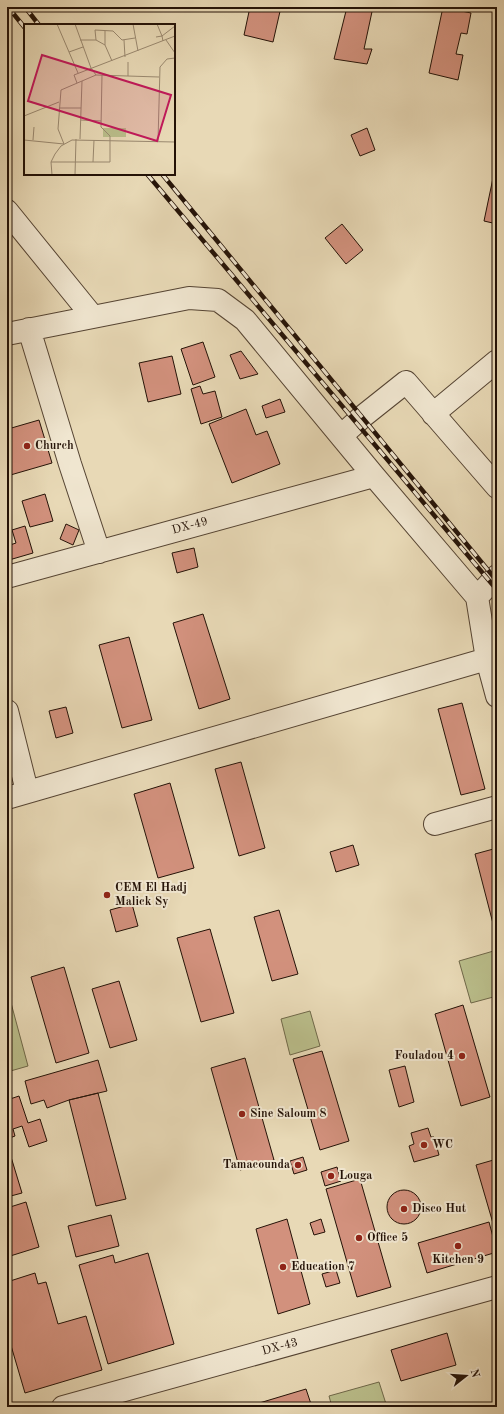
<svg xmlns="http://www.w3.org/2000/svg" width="504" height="1414" viewBox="0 0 504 1414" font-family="'Old Standard TT',serif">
	<rect width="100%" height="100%" fill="#e8d9b6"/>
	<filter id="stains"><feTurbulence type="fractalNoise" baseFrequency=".005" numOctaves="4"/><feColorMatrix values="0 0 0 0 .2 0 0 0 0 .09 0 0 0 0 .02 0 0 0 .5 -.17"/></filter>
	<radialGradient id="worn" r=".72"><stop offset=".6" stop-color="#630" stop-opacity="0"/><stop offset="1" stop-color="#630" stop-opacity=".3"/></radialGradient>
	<!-- green -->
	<path fill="#babe8b" stroke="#6f6849" d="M497,950V996L471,1003L459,961Z
		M7,988L28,1066L7,1072Z
		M310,1011L320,1046L290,1055L281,1019Z
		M379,1382L387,1407H332L329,1396Z"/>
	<!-- building -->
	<path fill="#d2917d" stroke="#241207" d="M250,7H281L273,42L244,35Z
		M347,7H373L364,49H372L367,64L334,59Z
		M443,7L471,13L467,34L461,33L456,54L463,55L458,80L429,73Z
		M367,128L375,150L360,156L351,135Z
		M497,159V224L484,221Z
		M342,224L363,250L346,264L325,238Z
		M203,342L215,377L193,385L181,349Z
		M241,351L258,374L240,379L230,355Z
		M172,356L181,394L148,402L139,363Z
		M200,386L203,394L215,391L222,417L201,424L191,389Z
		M280,399L285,412L266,418L262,406Z
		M246,409L256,435L267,431L280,464L232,483L209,424Z
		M39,420L52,463L7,476V426L8,429Z
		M45,494L53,521L30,527L22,501Z
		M66,524L79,530L73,545L60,539Z
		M25,526L33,553L9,560L7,554V546L16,543L12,530Z
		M194,548L198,567L177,573L172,553Z
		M203,614L230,699L199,709L173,623Z
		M129,637L152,720L122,728L99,645Z
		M462,703L485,789L461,795L438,709Z
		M66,707L73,733L56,738L49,711Z
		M241,762L265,848L239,856L215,769Z
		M170,783L194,868L158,878L134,794Z
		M353,845L359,865L336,872L330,852Z
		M497,848V939L475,854Z
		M132,904L138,926L116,932L110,910Z
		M279,910L298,974L272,981L254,917Z
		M210,929L234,1013L201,1022L177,938Z
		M64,967L89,1053L56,1063L31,977Z
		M119,981L137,1040L110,1048L92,989Z
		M463,1005L490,1097L461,1106L435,1014Z
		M322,1051L349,1141L320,1150L293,1059Z
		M245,1058L274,1160L240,1170L211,1068Z
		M98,1060L107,1091L69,1100L47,1108L44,1100L31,1104L25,1081Z
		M405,1066L414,1102L399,1107L389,1070Z
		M98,1093L126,1199L96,1206L69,1100Z
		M19,1096L28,1123L40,1119L47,1141L29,1147L22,1126L13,1129L15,1136L7,1139V1100Z
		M428,1128L431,1137H434L439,1155L414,1162L409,1146L414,1144L411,1133Z
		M7,1147H8L22,1193L7,1197Z
		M303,1157L307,1170L294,1174L290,1161Z
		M497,1159V1237L476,1165Z
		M337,1167L341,1181L325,1186L321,1172Z
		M360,1179L391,1287L357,1297L326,1189Z
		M387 1207a17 17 0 1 1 34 0a17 17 0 1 1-34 0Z
		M26,1202L39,1247L7,1257V1208Z
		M111,1215L119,1246L76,1257L68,1226Z
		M287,1219L310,1304L278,1314L256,1229Z
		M321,1219L325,1232L314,1235L310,1223Z
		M489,1222L497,1252L427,1273L418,1243Z
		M148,1253L174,1344L108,1364L79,1265L113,1255L115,1263Z
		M336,1270L340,1283L326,1287L322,1274Z
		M35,1273L38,1284L46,1282L58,1324L86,1316L102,1370L25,1393L7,1332V1319L11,1318L7,1303V1282Z
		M447,1333L456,1365L401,1381L391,1350Z
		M306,1389L312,1407H246Z"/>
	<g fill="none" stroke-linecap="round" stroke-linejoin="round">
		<defs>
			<path id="minor" d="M7,211L93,317
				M29,329L70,464L99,552
				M7,334L189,298L218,300L245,320L374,476L477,597
				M433,414L497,361
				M341,436L362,417L406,382L497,487
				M7,577L374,476
				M477,597L487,659L497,696
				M477,597L497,576
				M7,711L27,791
				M7,798L487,659
				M435,824L497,807
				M63,1407L497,1287"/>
		</defs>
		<!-- minor casing -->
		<use href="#minor" stroke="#543" stroke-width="24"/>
		<!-- minor -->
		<use href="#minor" stroke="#f0e6d0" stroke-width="22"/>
		<defs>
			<path id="rail" d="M8,7L25,28
				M25,7L39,25
				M147,174L497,590
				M162,174L497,581"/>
		</defs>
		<!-- rail casing -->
		<use href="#rail" stroke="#241207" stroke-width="4.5"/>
		<!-- rail -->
		<use href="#rail" stroke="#f0e6d0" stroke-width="3" stroke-dasharray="9" stroke-linecap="butt"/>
	</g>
	<!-- markers -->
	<g fill="#8f2418" stroke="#f0e6d0" stroke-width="1.5">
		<circle cx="27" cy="446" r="4"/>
		<circle cx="107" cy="895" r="4"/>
		<circle cx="462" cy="1056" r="4"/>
		<circle cx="242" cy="1114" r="4"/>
		<circle cx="424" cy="1145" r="4"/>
		<circle cx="298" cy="1165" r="4"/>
		<circle cx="331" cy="1176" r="4"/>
		<circle cx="404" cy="1209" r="4"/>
		<circle cx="359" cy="1238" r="4"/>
		<circle cx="458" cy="1246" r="4"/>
		<circle cx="283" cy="1267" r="4"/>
	</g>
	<g text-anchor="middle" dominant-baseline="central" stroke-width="4" stroke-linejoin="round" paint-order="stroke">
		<!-- poi labels -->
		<g font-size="12" font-weight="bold" fill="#241207" stroke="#f0e6d0" text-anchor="start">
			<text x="35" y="446">Church</text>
			<text x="115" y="888">CEM El Hadj<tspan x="115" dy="14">Malick Sy</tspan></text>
			<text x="454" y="1056" text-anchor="end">Fouladou 4</text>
			<text x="250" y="1114">Sine Saloum 8</text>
			<text x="432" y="1145">WC</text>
			<text x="290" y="1165" text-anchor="end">Tamacounda</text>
			<text x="339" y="1176">Louga</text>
			<text x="412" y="1209">Disco Hut</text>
			<text x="367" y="1238">Office 5</text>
			<text x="458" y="1260" text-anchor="middle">Kitchen 9</text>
			<text x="291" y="1267">Education 7</text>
		</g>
		<!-- street labels -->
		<g font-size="12" fill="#241207" stroke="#f0e6d0">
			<text transform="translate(190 526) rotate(-15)">DX-49</text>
			<text transform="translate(280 1347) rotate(-15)">DX-43</text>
		</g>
	</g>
	<!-- overview -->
	<g transform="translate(24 24)">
		<rect width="151" height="151" fill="#e8d9b6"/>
		<path d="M79,104H102V113H79Z" fill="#babe8b"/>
		<path fill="none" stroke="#9a8970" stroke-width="1" d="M33,0L54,49M51,0L67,44L72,51M109,0L114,27M81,7V21M132,13L138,12L133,0M56,16H72M100,16L101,33M142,16L151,29M139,17L138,12L151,2M45,28L59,23M88,37L81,21L72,16L71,6L89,7L98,16L111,14M72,51L135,53M104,52V38M53,59L50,51L151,12M35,84H57M0,92L35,78M57,96L77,97M56,115L58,57M0,116L40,120L34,105L37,66L72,51M9,116L10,103M134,117L136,43L143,35L151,34M27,138H86V112L77,103L78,51M69,138L70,116M28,151L27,138L31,130L37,122L48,116L151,118M51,151L52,115"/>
		<path fill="#c2185b" fill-opacity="0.15" stroke="#c2185b" stroke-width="2" d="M18,31L147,71L133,117L4,77Z"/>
		<rect width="151" height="151" fill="none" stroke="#241207" stroke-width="2"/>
	</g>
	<!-- margin -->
	<rect width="504" height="1414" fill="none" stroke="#e8d9b6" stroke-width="24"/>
	<rect x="8" y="8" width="488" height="1398" fill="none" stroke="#241207" stroke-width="2"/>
	<rect x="12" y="12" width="480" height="1390" fill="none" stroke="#241207"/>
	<!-- north arrow -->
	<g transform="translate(466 1376) rotate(73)" stroke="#f0e6d0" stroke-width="3" paint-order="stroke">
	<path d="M0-3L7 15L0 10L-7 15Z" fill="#241207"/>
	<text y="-6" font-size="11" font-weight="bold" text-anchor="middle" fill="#241207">N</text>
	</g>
	<rect width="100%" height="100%" filter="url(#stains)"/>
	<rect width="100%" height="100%" fill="url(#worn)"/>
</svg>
